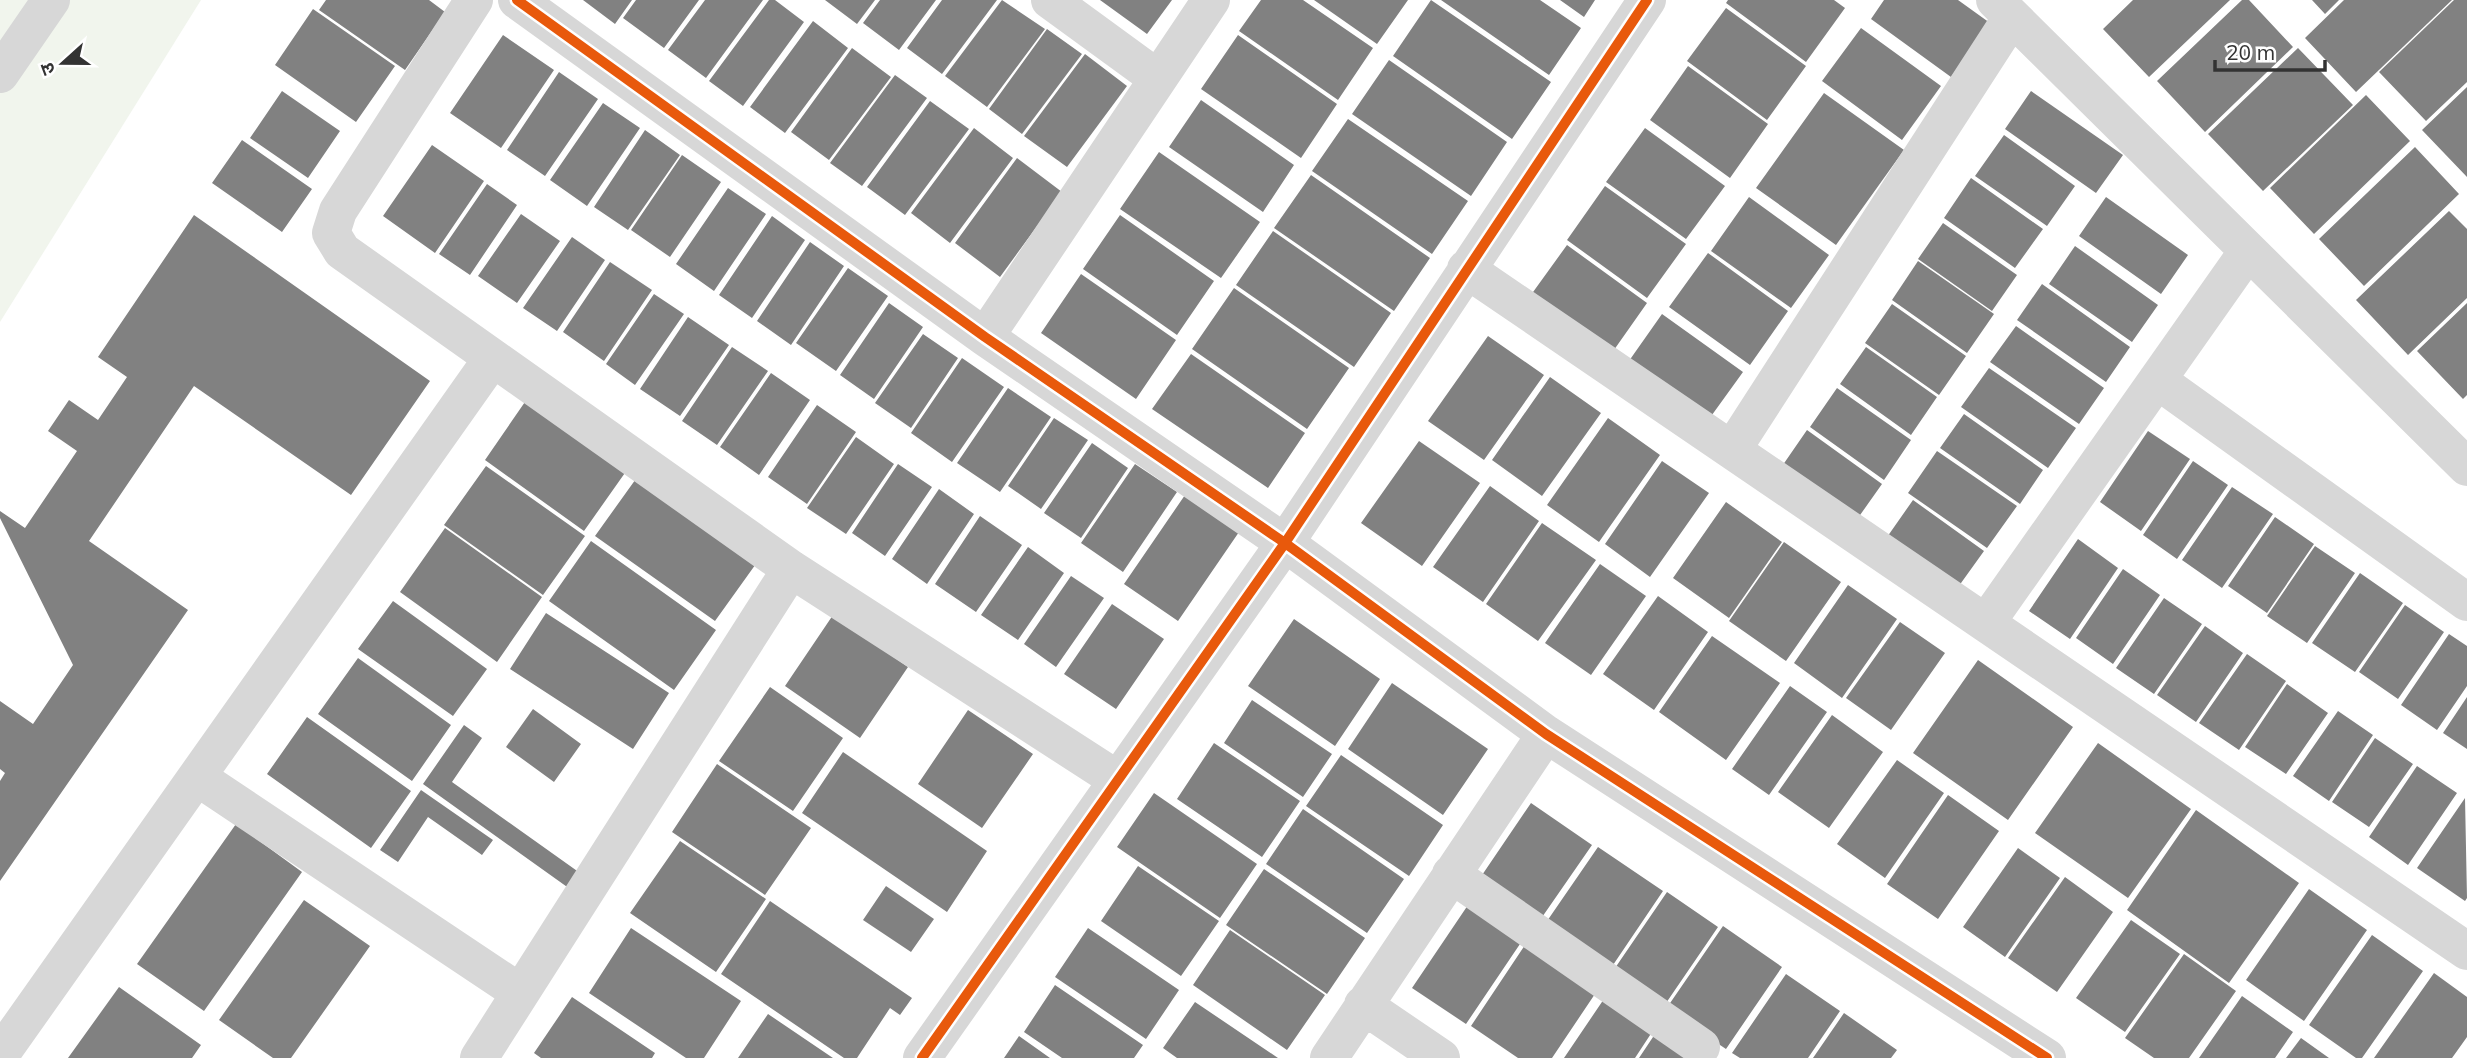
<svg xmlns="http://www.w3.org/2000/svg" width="2467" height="1058" viewBox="0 0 2467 1058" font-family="Mulish,'Noto Sans Devanagari',sans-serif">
	<rect width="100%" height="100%" fill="#fff"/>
	<!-- green -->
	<path fill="#f1f5ed" d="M0,0H201L0,322Z"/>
	<!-- building -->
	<path fill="#818181" d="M326,0H429L445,12L405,70L319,10Z
		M583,0H632L615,24Z
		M636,0H699L664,48L623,18Z
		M705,0H763L706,78L668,50Z
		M769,0H775L804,22L743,106L709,81Z
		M825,0H875L857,24Z
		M880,0H936L899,50L863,23Z
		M942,0H997L942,74L907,48Z
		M1002,0L1045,29L987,107L945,76Z
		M1100,0H1172L1147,34Z
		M1261,0H1303L1373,48L1338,100L1239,31Z
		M1314,0H1408L1377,44Z
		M1431,0L1551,82L1512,139L1393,56Z
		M1441,0H1540L1581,28L1549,75Z
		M1560,0H1595L1584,17Z
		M1728,0H1834L1845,8L1806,62L1726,3Z
		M1884,0H1958L1990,23L1951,77L1871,19Z
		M2133,0H2230L2149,77L2103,29Z
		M2242,0H2249L2293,47L2205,132L2157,81Z
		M2312,0H2339L2325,14Z
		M2344,0H2452L2356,92L2305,38Z
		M2454,0H2467V82L2426,121L2379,72Z
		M1726,8L1806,66L1767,120L1687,61Z
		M313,9L395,66L356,122L275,65Z
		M813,21L848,48L785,133L750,107Z
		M1861,28L1941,86L1902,140L1822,81Z
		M1047,29L1082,54L1022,134L989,109Z
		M503,35L554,70L501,148L450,113Z
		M1238,35L1337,104L1301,158L1201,89Z
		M852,48L891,77L829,160L791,132Z
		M2298,48L2353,105L2263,191L2208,134Z
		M1085,54L1127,86L1067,167L1024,136Z
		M1389,60L1507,142L1471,196L1352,114Z
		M1688,66L1768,124L1730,178L1650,120Z
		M559,72L598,99L545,176L507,150Z
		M895,75L927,98L862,186L830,163Z
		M2467,87V177L2422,130Z
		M282,91L340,131L308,178L250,138Z
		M2031,91L2123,155L2096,193L2005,129Z
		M1824,93L1904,150L1836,245L1756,188Z
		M2366,95L2410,141L2314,234L2270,188Z
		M1201,100L1294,165L1263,212L1169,147Z
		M930,101L969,129L905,215L867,187Z
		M603,103L640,128L587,206L550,180Z
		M1348,119L1468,201L1432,254L1312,171Z
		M974,128L1013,158L950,243L911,213Z
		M1645,128L1725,186L1686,239L1606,182Z
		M645,130L680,155L628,230L594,207Z
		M2004,135L2075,186L2047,226L1975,176Z
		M242,140L312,189L282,232L212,183Z
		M432,145L484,181L435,253L383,216Z
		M2415,147L2459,194L2364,286L2319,239Z
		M1159,152L1260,222L1221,278L1120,209Z
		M682,155L721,182L670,257L631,230Z
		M1017,158L1062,192L1000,277L955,243Z
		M1311,175L1430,258L1394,311L1274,228Z
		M1971,178L2043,229L2015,268L1944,218Z
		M487,184L517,205L470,275L439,254Z
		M1605,186L1686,244L1647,298L1567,240Z
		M728,188L766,214L714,291L676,264Z
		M1749,197L1829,255L1791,308L1711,251Z
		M2106,197L2188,255L2161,294L2079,236Z
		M2449,211L2467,229V298L2408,355L2356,300Z
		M521,214L560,241L517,303L478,276Z
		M194,215L430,381L351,495L194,386L89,541L188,610L0,881V781L5,773L0,769V701L33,724L73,665L0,518V511L25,528L77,451L48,431L69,400L98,420L127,377L98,357Z
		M1120,215L1214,281L1177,335L1083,269Z
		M772,216L805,240L752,318L719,295Z
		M1943,223L2017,275L1992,311L1918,259Z
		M1273,231L1391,313L1354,367L1236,285Z
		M572,237L605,260L557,331L523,308Z
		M810,242L844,266L791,345L757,321Z
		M1567,245L1647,303L1609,357L1528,299Z
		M2075,246L2158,305L2132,342L2049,284Z
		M1708,253L1788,311L1750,365L1669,307Z
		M1918,261L1994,314L1967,353L1892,300Z
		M610,262L652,290L604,361L563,332Z
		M848,268L888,296L836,371L796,343Z
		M1081,274L1176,340L1136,399L1041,333Z
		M2042,284L2130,347L2106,382L2017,320Z
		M1234,288L1349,368L1307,429L1192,349Z
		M654,294L684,314L635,385L606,364Z
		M889,303L923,327L874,399L840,375Z
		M2467,303V395L2463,399L2417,351Z
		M1892,304L1966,356L1939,395L1865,343Z
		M1662,314L1743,372L1704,426L1624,368Z
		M688,317L729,345L680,416L640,389Z
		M2016,326L2104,388L2079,424L1990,362Z
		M923,334L958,358L911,428L875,403Z
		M1488,336L1544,375L1484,460L1428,421Z
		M732,347L768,371L717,445L682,421Z
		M1866,347L1937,397L1911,435L1840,384Z
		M1191,354L1305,433L1268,488L1152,409Z
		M962,358L1004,387L952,462L911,433Z
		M1989,368L2076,428L2048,468L1961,407Z
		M771,373L810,400L759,475L720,447Z
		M1550,377L1601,413L1542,496L1492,460Z
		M1008,388L1051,417L1000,492L957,463Z
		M1837,388L1911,440L1884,480L1810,427Z
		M527,399L627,470L584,531L485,460Z
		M817,405L856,432L807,504L768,477Z
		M1964,414L2043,470L2020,504L1940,448Z
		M1054,418L1088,440L1041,509L1008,486Z
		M1608,418L1660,455L1599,542L1547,505Z
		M1807,430L1882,484L1853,525L1778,472Z
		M2148,431L2190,459L2141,531L2100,502Z
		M856,437L894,464L846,534L807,508Z
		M1419,441L1480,483L1422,566L1361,523Z
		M1092,443L1128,468L1081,538L1044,513Z
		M1937,451L2017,506L1987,548L1908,493Z
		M1662,461L1709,493L1650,577L1605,544Z
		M2193,461L2228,485L2177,559L2143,535Z
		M898,464L932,487L885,556L852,533Z
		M1135,464L1177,492L1123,572L1081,543Z
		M486,466L585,536L543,595L444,525Z
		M638,476L758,561L715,621L595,536Z
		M1490,486L1539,521L1483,602L1433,567Z
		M2232,487L2273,514L2222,588L2182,560Z
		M939,489L974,514L927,584L892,559Z
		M1185,495L1239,532L1178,621L1124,584Z
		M1913,500L1984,551L1956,590L1885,540Z
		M1726,502L1782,542L1729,618L1673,578Z
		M980,516L1022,545L976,612L935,584Z
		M2275,517L2314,544L2267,613L2228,586Z
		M1542,523L1596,560L1538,641L1486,604Z
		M445,528L542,597L497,662L400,592Z
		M2078,539L2118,568L2070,639L2029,611Z
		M591,541L716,630L674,690L549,601Z
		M1784,542L1841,582L1786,661L1729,621Z
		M2315,546L2355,573L2307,643L2267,616Z
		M1028,547L1064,573L1018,640L981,615Z
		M1600,564L1646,596L1591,675L1545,643Z
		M2123,569L2160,595L2113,664L2076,638Z
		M2360,573L2403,603L2355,672L2312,643Z
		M1071,576L1104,598L1056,667L1024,644Z
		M1848,585L1897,619L1842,698L1794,663Z
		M1658,596L1708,632L1654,710L1603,674Z
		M2164,598L2202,624L2154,694L2116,668Z
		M393,601L487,669L453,716L358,649Z
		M1112,604L1164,639L1116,709L1064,674Z
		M2405,605L2444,632L2398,699L2359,672Z
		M546,613L669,693L633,749L510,669Z
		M833,615L908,667L860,738L785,686Z
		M1294,619L1380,679L1335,746L1248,686Z
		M1900,622L1945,653L1891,730L1846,698Z
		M2205,626L2243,653L2196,722L2157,695Z
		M2449,634L2467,646V686L2437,730L2401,705Z
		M1712,636L1780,683L1726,760L1659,712Z
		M2247,654L2286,681L2239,750L2199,723Z
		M358,658L451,725L412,781L318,714Z
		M1978,660L2073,727L2008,820L1913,753Z
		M1392,683L1488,749L1443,815L1348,749Z
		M2287,684L2328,713L2286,774L2245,747Z
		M1790,686L1827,712L1769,795L1732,769Z
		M770,687L843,738L793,811L719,761Z
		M2467,697V749L2443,733Z
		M1252,700L1332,754L1303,797L1224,743Z
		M533,709L581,744L554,782L506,747Z
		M968,710L1033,754L982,828L918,784Z
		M2338,711L2373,735L2329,801L2293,776Z
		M1832,715L1883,752L1829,828L1778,792Z
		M307,717L411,791L371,848L267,774Z
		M464,725L482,738L452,782L580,873L570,889L423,784Z
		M2375,738L2413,764L2369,827L2332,802Z
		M1214,743L1300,801L1262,857L1177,799Z
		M2098,743L2191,809L2128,898L2035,833Z
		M843,752L987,851L947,912L802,813Z
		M1341,755L1443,825L1409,876L1306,806Z
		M1897,760L1944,793L1885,878L1837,844Z
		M717,764L811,828L765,895L672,832Z
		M2417,766L2457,793L2408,865L2369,837Z
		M421,790L493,840L482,855L428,817L398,862L380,850Z
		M1154,793L1257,864L1220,918L1117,847Z
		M1948,795L1999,831L1938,919L1887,884Z
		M2465,798L2467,898L2465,901L2417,868Z
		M1531,803L1592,845L1538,923L1478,881Z
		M1303,809L1404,879L1367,933L1266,864Z
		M2196,810L2299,883L2229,983L2127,910Z
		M236,824L302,872L204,1011L137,964Z
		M680,841L766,899L716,972L630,913Z
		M1598,847L1663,891L1611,968L1545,924Z
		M2018,848L2060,878L2005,957L1963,927Z
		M1138,866L1219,921L1181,976L1101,921Z
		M1264,869L1365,938L1327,994L1226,925Z
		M2065,877L2113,912L2057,992L2008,958Z
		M886,886L934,919L911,952L863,920Z
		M2309,889L2367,930L2304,1021L2246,980Z
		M1667,892L1718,927L1664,1006L1613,971Z
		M304,900L370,946L291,1058H273L219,1020Z
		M770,901L912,998L900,1015L890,1008L857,1058H844L721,974Z
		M1468,905L1522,941L1466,1024L1412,988Z
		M2131,920L2180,954L2125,1032L2076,998Z
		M1723,926L1782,967L1726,1049L1666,1009Z
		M631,928L741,1001L704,1058H686L589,993Z
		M1088,928L1179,990L1146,1039L1055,977Z
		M1230,930L1325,995L1287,1050L1193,985Z
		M2372,935L2423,971L2362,1058H2356L2309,1025Z
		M1531,936L1601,985L1552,1058H1518L1471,1026Z
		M2184,954L2236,991L2189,1058H2154L2125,1038Z
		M2434,973L2467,997V1037L2452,1058H2374Z
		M1786,974L1840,1011L1808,1058H1740L1732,1053Z
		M1055,985L1143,1045L1134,1058H1062L1024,1032Z
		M119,987L201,1045L192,1058H68Z
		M1608,993L1656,1026L1635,1058H1564Z
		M2242,996L2293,1032L2275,1058H2199Z
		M572,997L655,1053L652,1058H541L534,1053Z
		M1195,1002L1278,1058H1177L1163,1048Z
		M1844,1013L1897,1050L1891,1058H1813Z
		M768,1014L833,1058H738Z
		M1659,1028L1702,1058H1639Z
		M1019,1036L1050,1058H1004Z
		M2301,1038L2329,1058H2286Z"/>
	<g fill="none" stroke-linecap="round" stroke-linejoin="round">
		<!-- minor -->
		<path stroke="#d7d7d7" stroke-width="38" d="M474,0L338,211L331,233L342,251L791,569L1118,780
			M517,0L985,337L1285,543L1546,734L2047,1058
			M1050,0L1157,78
			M1995,0L2467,467
			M0,74L51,0
			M1466,269L2467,951
			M985,337L1211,0
			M2157,380L2467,602
			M1732,450L2012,17
			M1986,623L2248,251
			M197,777L519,992
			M1451,874L1701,1047
			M1363,1005L1441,1058
			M0,1055L492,359
			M479,1058L791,569
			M922,1058L1285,543L1647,0
			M1329,1058L1546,734"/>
		<defs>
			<path id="cycleway" d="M517,0L985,337L1285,543L1546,734L2047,1058
				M922,1058L1285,543L1647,0"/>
		</defs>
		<!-- cycleway casing -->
		<use href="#cycleway" stroke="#fff" stroke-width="15"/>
		<!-- cycleway -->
		<use href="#cycleway" stroke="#e8590c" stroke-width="10"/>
	</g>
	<!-- north arrow -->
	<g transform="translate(63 63) rotate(249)" stroke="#ffffff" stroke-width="5" paint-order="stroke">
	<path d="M0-5L12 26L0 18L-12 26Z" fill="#333333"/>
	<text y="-10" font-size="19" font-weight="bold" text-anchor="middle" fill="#333333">उ</text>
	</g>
	<!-- scale -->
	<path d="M2215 60v10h110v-10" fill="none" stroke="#333333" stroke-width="3.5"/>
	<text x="2226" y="60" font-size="21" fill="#333333" stroke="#ffffff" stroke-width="5" paint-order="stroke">20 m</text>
</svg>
